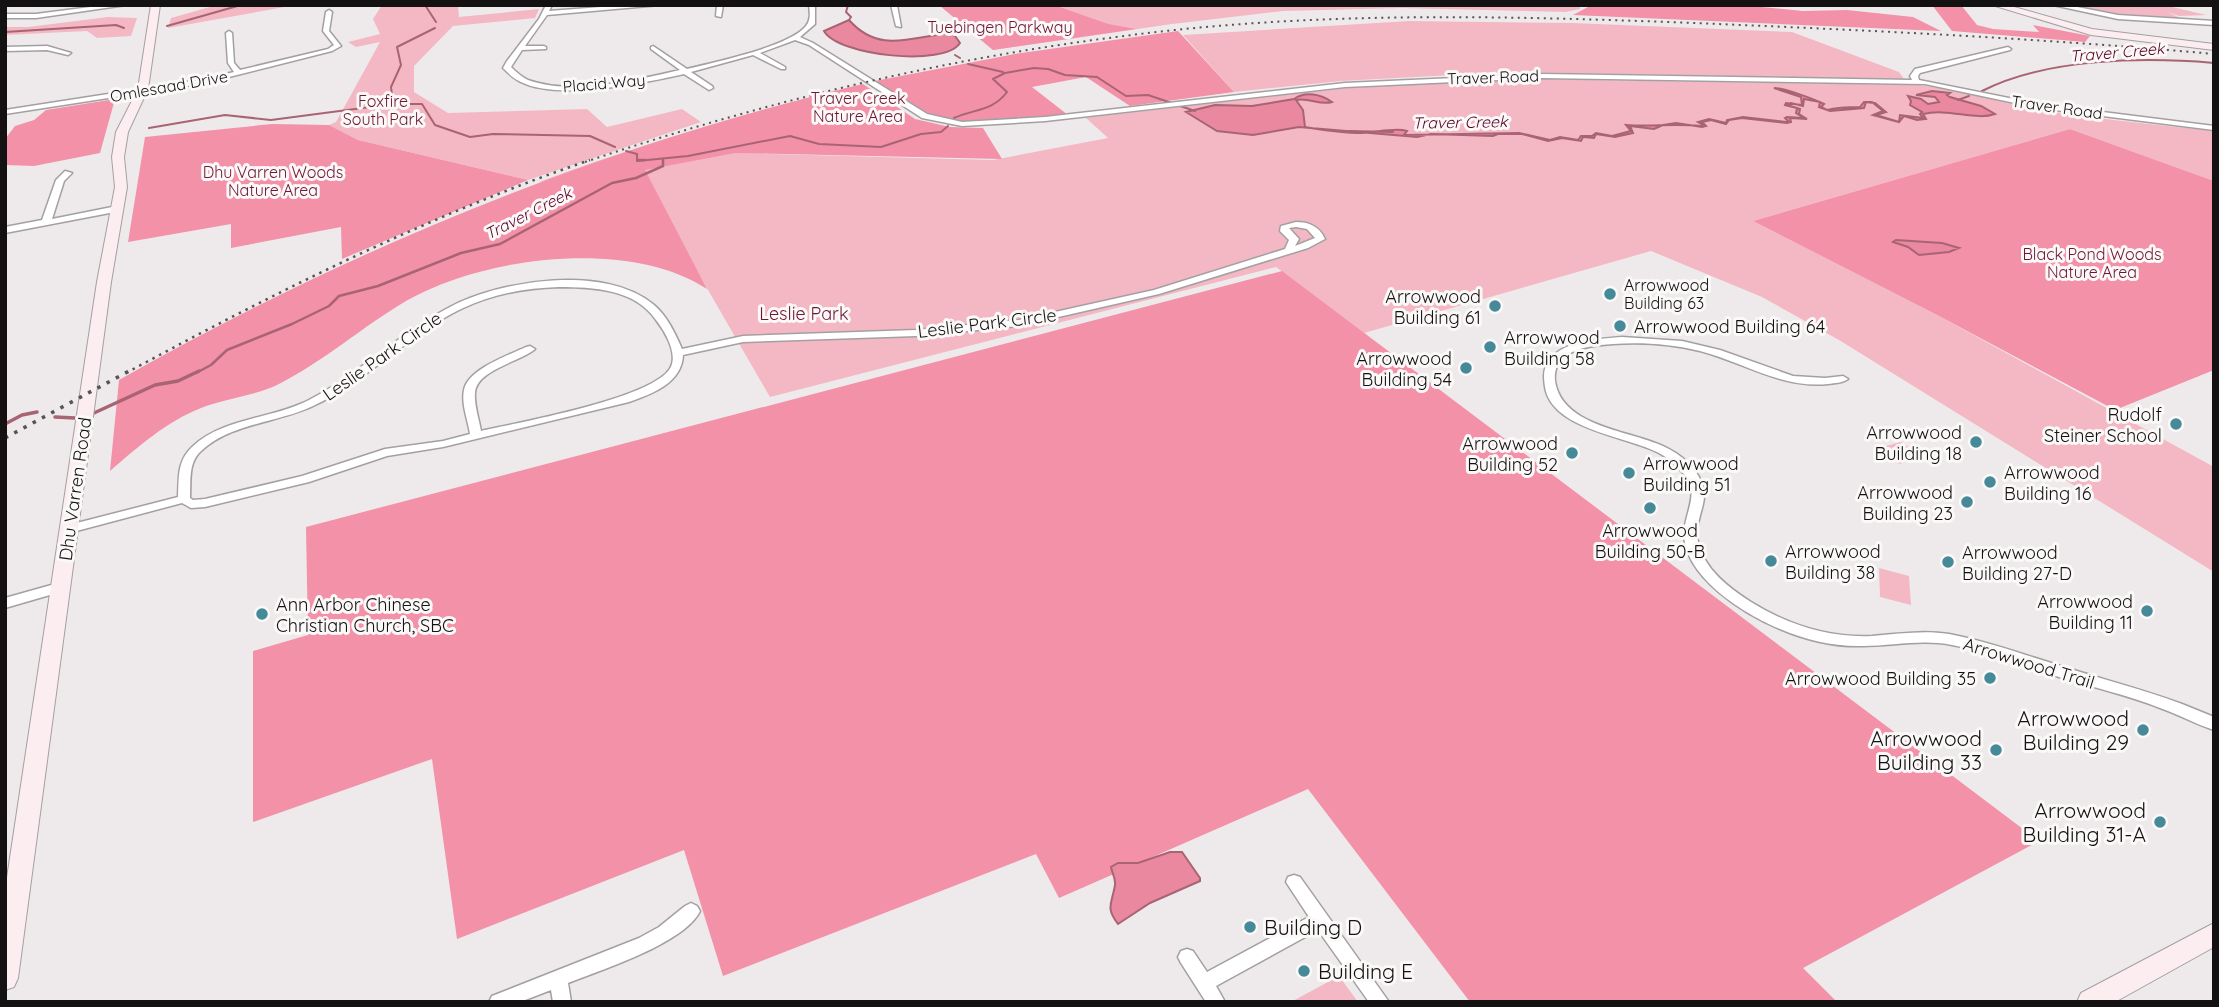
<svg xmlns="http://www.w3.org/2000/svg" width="2219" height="1007" viewBox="0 0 2219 1007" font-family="Quicksand,sans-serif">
	<rect width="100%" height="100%" fill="#eeeaeb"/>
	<!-- green -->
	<path fill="#f4b8c4" d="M217,5H296L168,28L171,18Z
		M382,5H458L459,17L539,9L535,18L453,26L414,66V92L448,113L587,109L607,127L682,109L701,122L528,180L358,140L329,125L336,122L380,42L356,47L348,42L380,34L373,19Z
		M939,5H1579L1580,9L1566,12L1401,8L1283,11L1172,24L993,50Z
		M2072,5H2164L2206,15L2179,16L2167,12L2185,20L2127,16Z
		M108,17L137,18L131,36L97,38L87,31L5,35V27H28Z
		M1409,21L1573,23L1792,32L1899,72L1904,79L1509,72L1341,81L1234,92L1183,35Z
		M1522,79L1918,85C1964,90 2009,105 2054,112C2107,120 2161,125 2214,131V181L2070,129L1753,221L1939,316L2214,467V572L1839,340L1762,297L1651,251L1364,333L1276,267L770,397L682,245L644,170L539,182C645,143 753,111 863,84L739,153L993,160L1108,138L1086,118L1101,116L1347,88Z
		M1901,442L1923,457L1899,464L1882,447Z
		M1879,568L1909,576L1911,605L1880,597Z
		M1339,976L1358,1002H1291Z"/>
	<!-- forest -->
	<path fill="#f391a8" d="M939,5H1054L1108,24L1136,29L993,50Z
		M1586,5H1741L1803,11L1847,10L1913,17L1941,31L1573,15L1588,7Z
		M1932,5H1961L1977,25L1993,29L2039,32L2033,25L2090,36L2085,42L1952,31Z
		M1178,31L1234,92L1130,106L1086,77L1032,87L1068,115C1027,119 970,131 932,115C911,106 894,93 875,81L1015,54Z
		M863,84L915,119L950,127L983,128L1002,159L735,153L645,170L707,289C630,238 484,256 406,301C362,327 323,362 277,385C254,396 226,398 201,408C166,422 139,446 110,471L119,380C352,248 601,146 863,84Z
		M115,99L100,153L34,166L5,165V139L15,126L34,120L46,110Z
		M272,124L329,125L358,140L528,180L342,259L341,227L231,248V224L128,242L145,137Z
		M2070,129L2214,181V370L2115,410L1939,316L1753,221Z
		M1282,271L2039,841L1803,968L1837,1002H1470L1308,789L1059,898L1036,854L723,976L684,850L457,939L432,759L253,822V651L308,635L306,527Z"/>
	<!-- water -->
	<path fill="#e9889e" stroke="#a96474" stroke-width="2" d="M849,20C880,55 912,36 953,33L960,43C945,67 838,56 824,31Z
		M1774,88C1784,88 1814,99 1824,104L1821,107L1827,110C1838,107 1848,107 1860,107L1864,102L1875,103L1886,112L1876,115L1899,122L1900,115L1923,118L1920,114L1922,112L1910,105L1911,101L1908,96L1921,99L1928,104L1939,102L1935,97L1916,95L1932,91L1950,93L1947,95L1950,97L1981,106L1995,114C1975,121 1949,108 1923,114L1926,119L1917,120L1904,116L1899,122L1873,115L1883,111L1872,102H1866L1864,108L1830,111L1819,107L1820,102L1804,99L1803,106L1791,103L1787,105L1800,109L1799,114L1807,119L1790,118L1791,122L1787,123L1742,118L1729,120L1726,124L1711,120L1702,122L1706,126L1702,127L1676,123L1663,125L1654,129L1630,126L1633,133L1615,137L1596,134L1594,138L1583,137L1581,141L1562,138L1548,141L1522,134H1498L1493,136L1431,134L1417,137L1299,127L1253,135L1217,131L1186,112L1215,105L1252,106L1294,99C1305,91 1321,94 1332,102C1320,106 1309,97 1296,100L1303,110L1305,127C1323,130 1343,133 1362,133C1376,133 1394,127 1407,131L1404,135L1519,133L1550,140L1560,137L1578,140L1581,136H1592L1596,133L1612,136L1631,131L1626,125C1654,127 1672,123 1701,126L1703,125L1698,122L1709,119L1726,123L1727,120L1743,117L1786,122L1788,121L1785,118L1787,117L1804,118L1796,113L1797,108L1785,105L1786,103L1802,105L1801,97Z
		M1896,240L1942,243L1959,248L1949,252L1919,255L1908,247L1893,242Z
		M1170,852H1182L1200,878V881L1150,903L1118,924C1105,907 1112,904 1115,885C1116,879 1112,873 1111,867L1118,863H1138Z"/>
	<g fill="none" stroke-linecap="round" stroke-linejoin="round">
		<!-- stream-far2 -->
		<path stroke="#a96474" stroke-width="2" d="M425,5L436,22
			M848,5L846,12L851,17L849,20
			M167,26L241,5
			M435,28L397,47L401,65L391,87L393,104H422L435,125L470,137L493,134L590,136L615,147
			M5,32L116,25L124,28
			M955,55L960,58
			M968,64L1003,72
			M1982,91C2046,58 2144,57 2214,63
			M1958,100L1969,96
			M954,118C974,109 993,111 1007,92L993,79L1005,73L1034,68L1048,69L1065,75L1097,77L1126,96L1148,95L1195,111
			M149,128L225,115L271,120L393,104
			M1349,131L1393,132
			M626,151L637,154V161L688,156L790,136L819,144L881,147L921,134L941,132L948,126"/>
		<!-- stream-far1 -->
		<path stroke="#a96474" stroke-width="2.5" d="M637,160H645
			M196,373L211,365L227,350L292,324L329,306L339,296L378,286L461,253L500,244L612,183L636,178L663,166V160"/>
		<!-- stream -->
		<path stroke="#a96474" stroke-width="3.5" d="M94,413L155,385L178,381L199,371
			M55,417L75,418
			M5,424L22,415L37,412"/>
		<defs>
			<path id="minor" d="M106,5H126L36,18H5V14H36Z
				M546,5H552L549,11L627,5H660L547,15L525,46H544L546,47V49L522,50L511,67C516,72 522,77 528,80C572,96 636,80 680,70L651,49V47L653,46L687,69C714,62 789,47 806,26C811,20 810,13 809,5H815V24L800,37L813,43L927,114L962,122L1045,117L1345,83L1543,74L1912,80L1910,76L1915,69L2008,47L2011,49L2010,50L1920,73L1918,76L1919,80L2039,104L2214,126V130L2039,108L1925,84L1543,78L1345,87L1045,121L962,126L922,118L809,45L795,40L760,53L785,67V69H781L753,55L691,72L712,86L713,88L709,90L684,74C644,83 558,101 521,82C514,79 508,73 503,68L507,61L539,19Z
				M717,5H723L721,17L716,16Z
				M891,5H897L901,27L896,26Z
				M2053,5H2067L2118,15L2214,21V25L2118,19Z
				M329,10L332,12L329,31L341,46L332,51L205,83L5,114V110L205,79L234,72L228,63L226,33L229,31L232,33L234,63L240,70L328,49L334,45L323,31L326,12Z
				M47,46L71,53L68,55L47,50L5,51V47Z
				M65,171L72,173L64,181L52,219L117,206L120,207V211L5,233V227L42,220L56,180Z
				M1296,222C1309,222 1319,226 1325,239L1308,248L1159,294L1019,326L916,336L743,342L683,355C682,383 652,394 629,402L443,447L387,456L309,482L205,507L191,508L182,503L69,533L63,529L65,526L178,497C179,478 177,461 192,447C222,418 272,419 309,400C359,374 400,333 450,307C501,280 606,264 654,305C667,316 675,333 682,349L743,336L916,330L1019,320L1154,290L1285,249L1289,240L1280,231L1281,226ZM1296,227L1307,229L1315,238L1295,246L1299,239L1289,228ZM559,287C593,287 635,289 656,320C664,330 676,350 672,364C664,397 515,423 481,431C479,419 474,405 475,393C476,370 520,362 535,349L530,346L526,347C509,355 468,369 464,390C461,404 468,420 470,434L443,441L385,449L302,476L205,499L193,500L190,498C191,482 188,464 200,452C230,423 278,423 313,406C367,381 408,335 461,309C492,294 525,288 559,287Z
				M1622,337L1682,341L1720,350L1793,376L1825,378L1843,376L1848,379C1843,383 1835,383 1828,384C1782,389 1743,362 1700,351C1672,344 1641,342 1613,344C1597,345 1578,347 1565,356C1557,362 1554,371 1555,381C1562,428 1632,430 1667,448C1687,458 1709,479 1703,504C1700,517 1695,528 1698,542C1704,569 1729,588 1751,602C1788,625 1829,638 1872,636C1898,634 1923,630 1949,634C1987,641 2024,655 2061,666C2101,679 2142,689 2182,704L2214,717V730C2195,724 2178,714 2160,708C2127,695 2092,687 2059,677C2023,666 1989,652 1952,645C1922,639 1893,646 1863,646C1835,647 1806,640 1780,629C1744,614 1684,577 1684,533C1685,511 1701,493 1683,473C1677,465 1668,458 1659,453C1627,436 1552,430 1545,387C1544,379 1543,373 1546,366C1558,340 1597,339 1622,337Z
				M62,582L67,584L69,587L67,590L5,608V598Z
				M1294,875L1300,877L1389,1002H1369L1318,930L1216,986L1225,1002H1206L1181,963L1178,957L1181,951L1187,949L1193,951L1207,972L1309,917L1286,882L1288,877Z
				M691,903L697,906L700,911C685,943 601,970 568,983L571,1002H553L551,990L520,1002H489L492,996L639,938L659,927L685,906Z"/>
			<path id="secondary" d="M151,5H160L148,89L128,132L124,157L127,187L111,282L18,978L14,987L5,990V891L97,282L115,187L112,157L116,132L138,89Z
				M1992,5H2007L2092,29L2214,44V50L2091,35Z
				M2214,923V947L2115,1002H2077L2081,993Z"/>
		</defs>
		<!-- minor casing -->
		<use href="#minor" stroke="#a4a0a1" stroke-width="3"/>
		<!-- secondary casing -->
		<use href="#secondary" stroke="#a4a0a1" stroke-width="2"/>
		<!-- minor -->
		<use href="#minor" fill="#fff" fill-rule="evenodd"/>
		<!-- secondary -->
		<use href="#secondary" fill="#fcedf0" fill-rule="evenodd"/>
		<!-- rail-far2 -->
		<path stroke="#575455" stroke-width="2" stroke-dasharray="2 4.5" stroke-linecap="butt" d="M585,162C761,103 940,59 1124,36C1321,10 1520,16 1718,24C1884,31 2049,39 2214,54"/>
		<!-- rail-far1 -->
		<path stroke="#575455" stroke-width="2.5" stroke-dasharray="2.5 5" stroke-linecap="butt" d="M126,373C276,292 429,215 590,160"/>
		<!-- rail -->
		<path stroke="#575455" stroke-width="3.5" stroke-dasharray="3.5 7" stroke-linecap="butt" d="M5,438L129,371"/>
	</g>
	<!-- markers -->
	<g fill="#468999" stroke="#fbf8f8" stroke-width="2.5">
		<circle cx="1610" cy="294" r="7"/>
		<circle cx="1495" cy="306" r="7"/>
		<circle cx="1620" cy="326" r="7"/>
		<circle cx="1490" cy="347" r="7"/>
		<circle cx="1466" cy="368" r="7"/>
		<circle cx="2176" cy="424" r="7"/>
		<circle cx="1976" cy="442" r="7"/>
		<circle cx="1572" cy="453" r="7"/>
		<circle cx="1629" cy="473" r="7"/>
		<circle cx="1990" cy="482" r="7"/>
		<circle cx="1967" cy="502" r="7"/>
		<circle cx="1650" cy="508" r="7"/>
		<circle cx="1771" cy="561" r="7"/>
		<circle cx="1948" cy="562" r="7"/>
		<circle cx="2147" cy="611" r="7"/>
		<circle cx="262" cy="614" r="7"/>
		<circle cx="1990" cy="678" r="7"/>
		<circle cx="2143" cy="730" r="7"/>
		<circle cx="1996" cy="750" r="7"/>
		<circle cx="2160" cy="822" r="7"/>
		<circle cx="1250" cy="927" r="7"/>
		<circle cx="1304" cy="971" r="7"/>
	</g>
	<g text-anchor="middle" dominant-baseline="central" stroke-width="6" stroke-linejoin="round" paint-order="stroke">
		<!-- far-park labels -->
		<g font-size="16" fill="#6d1734" stroke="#fbf8f8">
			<text x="1000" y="27">Tuebingen Parkway</text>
			<text x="858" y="98">Traver Creek<tspan x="858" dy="18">Nature Area</tspan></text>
			<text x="383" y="101">Foxfire<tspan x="383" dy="18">South Park</tspan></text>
			<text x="273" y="172">Dhu Varren Woods<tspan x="273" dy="18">Nature Area</tspan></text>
			<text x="2092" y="254">Black Pond Woods<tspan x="2092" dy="18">Nature Area</tspan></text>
		</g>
		<!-- far-water labels -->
		<g font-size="16" font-style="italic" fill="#590025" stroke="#fbf8f8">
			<text transform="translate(2117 52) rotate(-5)">Traver Creek</text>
			<text transform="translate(1460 122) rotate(-1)">Traver Creek</text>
			<text transform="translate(528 213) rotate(-27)">Traver Creek</text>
		</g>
		<!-- far-street labels -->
		<g font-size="16" fill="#131112" stroke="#fbf8f8">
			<text transform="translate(1493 77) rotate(-2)">Traver Road</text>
			<text transform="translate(604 83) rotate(-5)">Placid Way</text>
			<text transform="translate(169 86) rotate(-10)">Omlesaad Drive</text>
			<text transform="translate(2057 107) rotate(8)">Traver Road</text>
		</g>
		<!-- far-poi labels -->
		<g font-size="16" fill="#131112" stroke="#fbf8f8" text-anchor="start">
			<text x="1624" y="285">Arrowwood<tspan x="1624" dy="18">Building 63</tspan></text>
		</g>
		<!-- poi labels -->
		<g font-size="18" fill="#131112" stroke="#fbf8f8" text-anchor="end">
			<text x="1481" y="296">Arrowwood<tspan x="1481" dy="21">Building 61</tspan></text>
			<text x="1634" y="326" text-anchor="start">Arrowwood Building 64</text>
			<text x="1504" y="337" text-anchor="start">Arrowwood<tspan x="1504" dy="21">Building 58</tspan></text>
			<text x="1452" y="358">Arrowwood<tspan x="1452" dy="21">Building 54</tspan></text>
			<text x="2162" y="414">Rudolf<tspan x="2162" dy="21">Steiner School</tspan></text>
			<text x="1962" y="432">Arrowwood<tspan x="1962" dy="21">Building 18</tspan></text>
			<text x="1558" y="443">Arrowwood<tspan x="1558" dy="21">Building 52</tspan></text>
			<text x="1643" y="463" text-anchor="start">Arrowwood<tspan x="1643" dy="21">Building 51</tspan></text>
			<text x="2004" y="472" text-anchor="start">Arrowwood<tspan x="2004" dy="21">Building 16</tspan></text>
			<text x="1953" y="492">Arrowwood<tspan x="1953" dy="21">Building 23</tspan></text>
			<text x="1650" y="530" text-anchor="middle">Arrowwood<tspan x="1650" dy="21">Building 50-B</tspan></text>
			<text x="1785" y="551" text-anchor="start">Arrowwood<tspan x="1785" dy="21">Building 38</tspan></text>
			<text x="1962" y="552" text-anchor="start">Arrowwood<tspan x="1962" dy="21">Building 27-D</tspan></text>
			<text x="2133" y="601">Arrowwood<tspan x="2133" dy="21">Building 11</tspan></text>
			<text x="276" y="604" text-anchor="start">Ann Arbor Chinese<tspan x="276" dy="21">Christian Church, SBC</tspan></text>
			<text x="1976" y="678">Arrowwood Building 35</text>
		</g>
		<!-- park labels -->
		<g font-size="18" fill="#6d1734" stroke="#fbf8f8">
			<text x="804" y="313">Leslie Park</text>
		</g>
		<!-- street labels -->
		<g font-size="18" fill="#131112" stroke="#fbf8f8">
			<text transform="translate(987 323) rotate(-7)">Leslie Park Circle</text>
			<text transform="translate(382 356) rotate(-35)">Leslie Park Circle</text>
			<text transform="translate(75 489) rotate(-82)">Dhu Varren Road</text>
			<text transform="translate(2029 663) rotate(17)">Arrowwood Trail</text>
		</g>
		<!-- near-poi labels -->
		<g font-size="21" fill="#131112" stroke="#fbf8f8" text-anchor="end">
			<text x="2129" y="718">Arrowwood<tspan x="2129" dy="24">Building 29</tspan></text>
			<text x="1982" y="738">Arrowwood<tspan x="1982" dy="24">Building 33</tspan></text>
			<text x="2146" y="810">Arrowwood<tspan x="2146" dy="24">Building 31-A</tspan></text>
			<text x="1264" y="927" text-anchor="start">Building D</text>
			<text x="1318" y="971" text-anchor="start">Building E</text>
		</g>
	</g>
	<!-- border -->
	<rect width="2219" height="1007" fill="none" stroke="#131112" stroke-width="14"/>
</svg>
